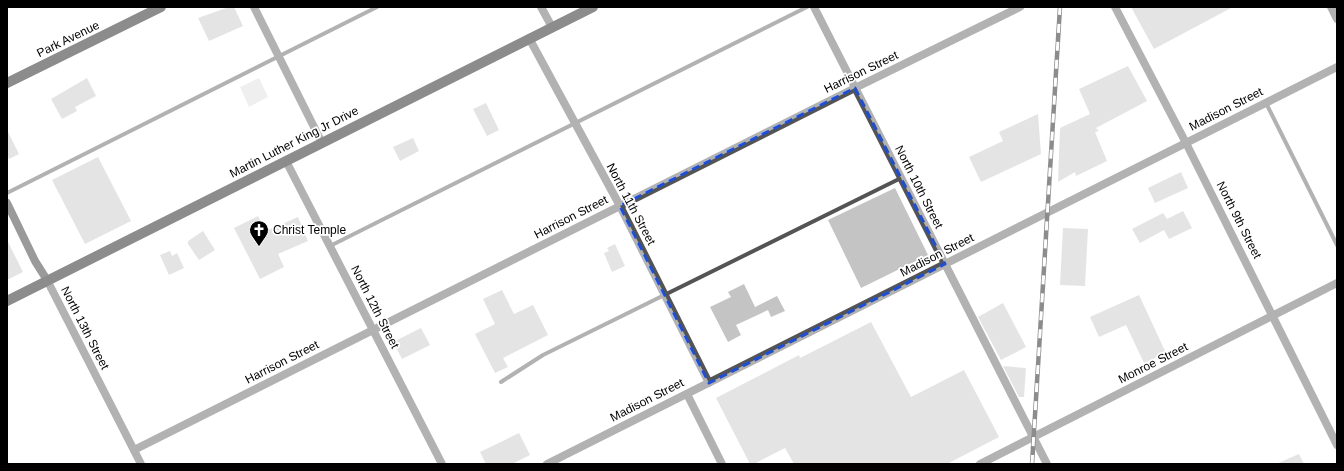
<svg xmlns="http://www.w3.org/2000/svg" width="1344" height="471" viewBox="0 0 1344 471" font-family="Helvetica,sans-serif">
	<rect width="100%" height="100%" fill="#fff"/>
	<!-- green -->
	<path fill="#dbdbdb" d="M259,78L268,97L249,107L240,87Z"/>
	<!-- building -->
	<path fill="#c4c4c4" d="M229,7H234L243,26L209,41L198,18Z
		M1131,7H1233L1154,49Z
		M1128,66L1147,101L1096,128L1099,131L1095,132L1107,161L1076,176L1075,172L1058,182L1060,128L1090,114L1079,89Z
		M87,78L96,96L75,107L77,111L62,119L51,99Z
		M486,103L499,130L487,136L473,109Z
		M1038,114L1041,154L981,182L969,157L1003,141L999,132Z
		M7,130L19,154L9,159L7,154Z
		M413,138L419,151L400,161L393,147Z
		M98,157L131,221L85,244L52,180Z
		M1181,172L1188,188L1155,203L1148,188Z
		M895,188L928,255L861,288L828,220Z
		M1183,211L1192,228L1169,239L1164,230L1140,243L1132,229L1163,213L1167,219Z
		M258,216L266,231L298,217L308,241L278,254L284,267L260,279L234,228Z
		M1063,228L1088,229L1085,286L1060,285Z
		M203,231L215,250L199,260L188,244V241Z
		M7,240L23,272L7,280Z
		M615,244L625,266L612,272L604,253L609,251L607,248Z
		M170,251L172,256L177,253L184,268L169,275L160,255Z
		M744,284L755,307L777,296L785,311L771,317L768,310L736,325L741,335L728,342L710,307L731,297L728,292Z
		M502,290L514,314L533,305L548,335L503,358L508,367L495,373L475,334L495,324L483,299Z
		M1139,295L1166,353L1144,363L1126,325L1099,337L1090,317Z
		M1003,303L1026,347L1001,360L978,317Z
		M871,322L911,397L964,370L999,437L947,464H794L785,448L754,464H750L716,398L799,355L800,358Z
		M421,328L430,345L402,359L393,342Z
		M1003,366L1026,368L1024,397H1019Z
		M519,433L530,455L512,464H486L480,452Z
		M1299,454L1304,464H1276Z"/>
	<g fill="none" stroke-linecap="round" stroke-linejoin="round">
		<!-- service -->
		<path stroke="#545454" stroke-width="4" d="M1266,103L1337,245
			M7,193L377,7
			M330,246L807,7
			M501,382L543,355L901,178"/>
		<!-- minor -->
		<path stroke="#545454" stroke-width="8" d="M254,7L322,143
			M541,7L552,27
			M814,7L1047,464
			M1331,7L1337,19
			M529,38L620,206L709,383
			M286,161L442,464
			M687,394L722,464
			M134,450L855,88L1020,7
			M547,464L1337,67
			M980,464L1337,283"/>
		<!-- tertiary -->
		<path stroke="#545454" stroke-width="8" d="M1115,7L1186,143L1337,445
			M47,280L141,464"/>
		<!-- secondary -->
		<path stroke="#212121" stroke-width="8" d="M7,203L35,261L47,280"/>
		<!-- primary -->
		<path stroke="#000" stroke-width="10" d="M7,83L161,7
			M7,301L593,7"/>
		<defs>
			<path id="rail" d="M1032,464L1060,7"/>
		</defs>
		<!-- rail casing -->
		<use href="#rail" stroke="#000" stroke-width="4.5"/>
		<!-- rail -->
		<use href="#rail" stroke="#fff" stroke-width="3" stroke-dasharray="9" stroke-linecap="butt"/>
	</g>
	<!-- marked area -->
	<path d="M0 0H1344V471H0ZM855,88L945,264L709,383L620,206Z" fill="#fff" fill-opacity=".55" fill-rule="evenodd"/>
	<path fill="none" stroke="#1d4ed8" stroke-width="3" stroke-dasharray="8 5" stroke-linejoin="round" d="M855,88L945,264L709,383L620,206Z"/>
	<!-- icons -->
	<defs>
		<symbol id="church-pin" viewBox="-11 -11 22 30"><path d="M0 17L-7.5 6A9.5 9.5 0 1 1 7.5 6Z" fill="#000" stroke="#fff"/><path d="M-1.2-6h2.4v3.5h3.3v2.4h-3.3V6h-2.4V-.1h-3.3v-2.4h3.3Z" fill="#fff"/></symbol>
	</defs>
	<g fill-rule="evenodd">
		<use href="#church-pin" x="248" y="219" width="22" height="30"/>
	</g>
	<g text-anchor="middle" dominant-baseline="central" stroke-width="3.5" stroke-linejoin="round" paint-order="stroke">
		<!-- street labels -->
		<g font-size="12" fill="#000" stroke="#fff">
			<text transform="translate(68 39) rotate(-26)">Park Avenue</text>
			<text transform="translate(861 72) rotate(-26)">Harrison Street</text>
			<text transform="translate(1226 109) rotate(-27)">Madison Street</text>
			<text transform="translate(294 142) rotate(-27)">Martin Luther King Jr Drive</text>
			<text transform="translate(919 187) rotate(63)">North 10th Street</text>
			<text transform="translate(631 204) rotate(62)">North 11th Street</text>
			<text transform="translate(571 217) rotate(-27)">Harrison Street</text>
			<text transform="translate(1239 220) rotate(63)">North 9th Street</text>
			<text transform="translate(937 255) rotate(-27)">Madison Street</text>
			<text transform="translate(375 307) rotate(63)">North 12th Street</text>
			<text transform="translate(85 328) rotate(63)">North 13th Street</text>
			<text transform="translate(282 362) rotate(-27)">Harrison Street</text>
			<text transform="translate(1153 363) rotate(-27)">Monroe Street</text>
			<text transform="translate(647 400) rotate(-27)">Madison Street</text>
		</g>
		<!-- poi labels -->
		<g font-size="12" fill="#000" stroke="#fff" text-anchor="start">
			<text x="273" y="230">Christ Temple</text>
		</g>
	</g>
	<!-- border -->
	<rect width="1344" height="471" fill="none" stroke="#000000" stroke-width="16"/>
</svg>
